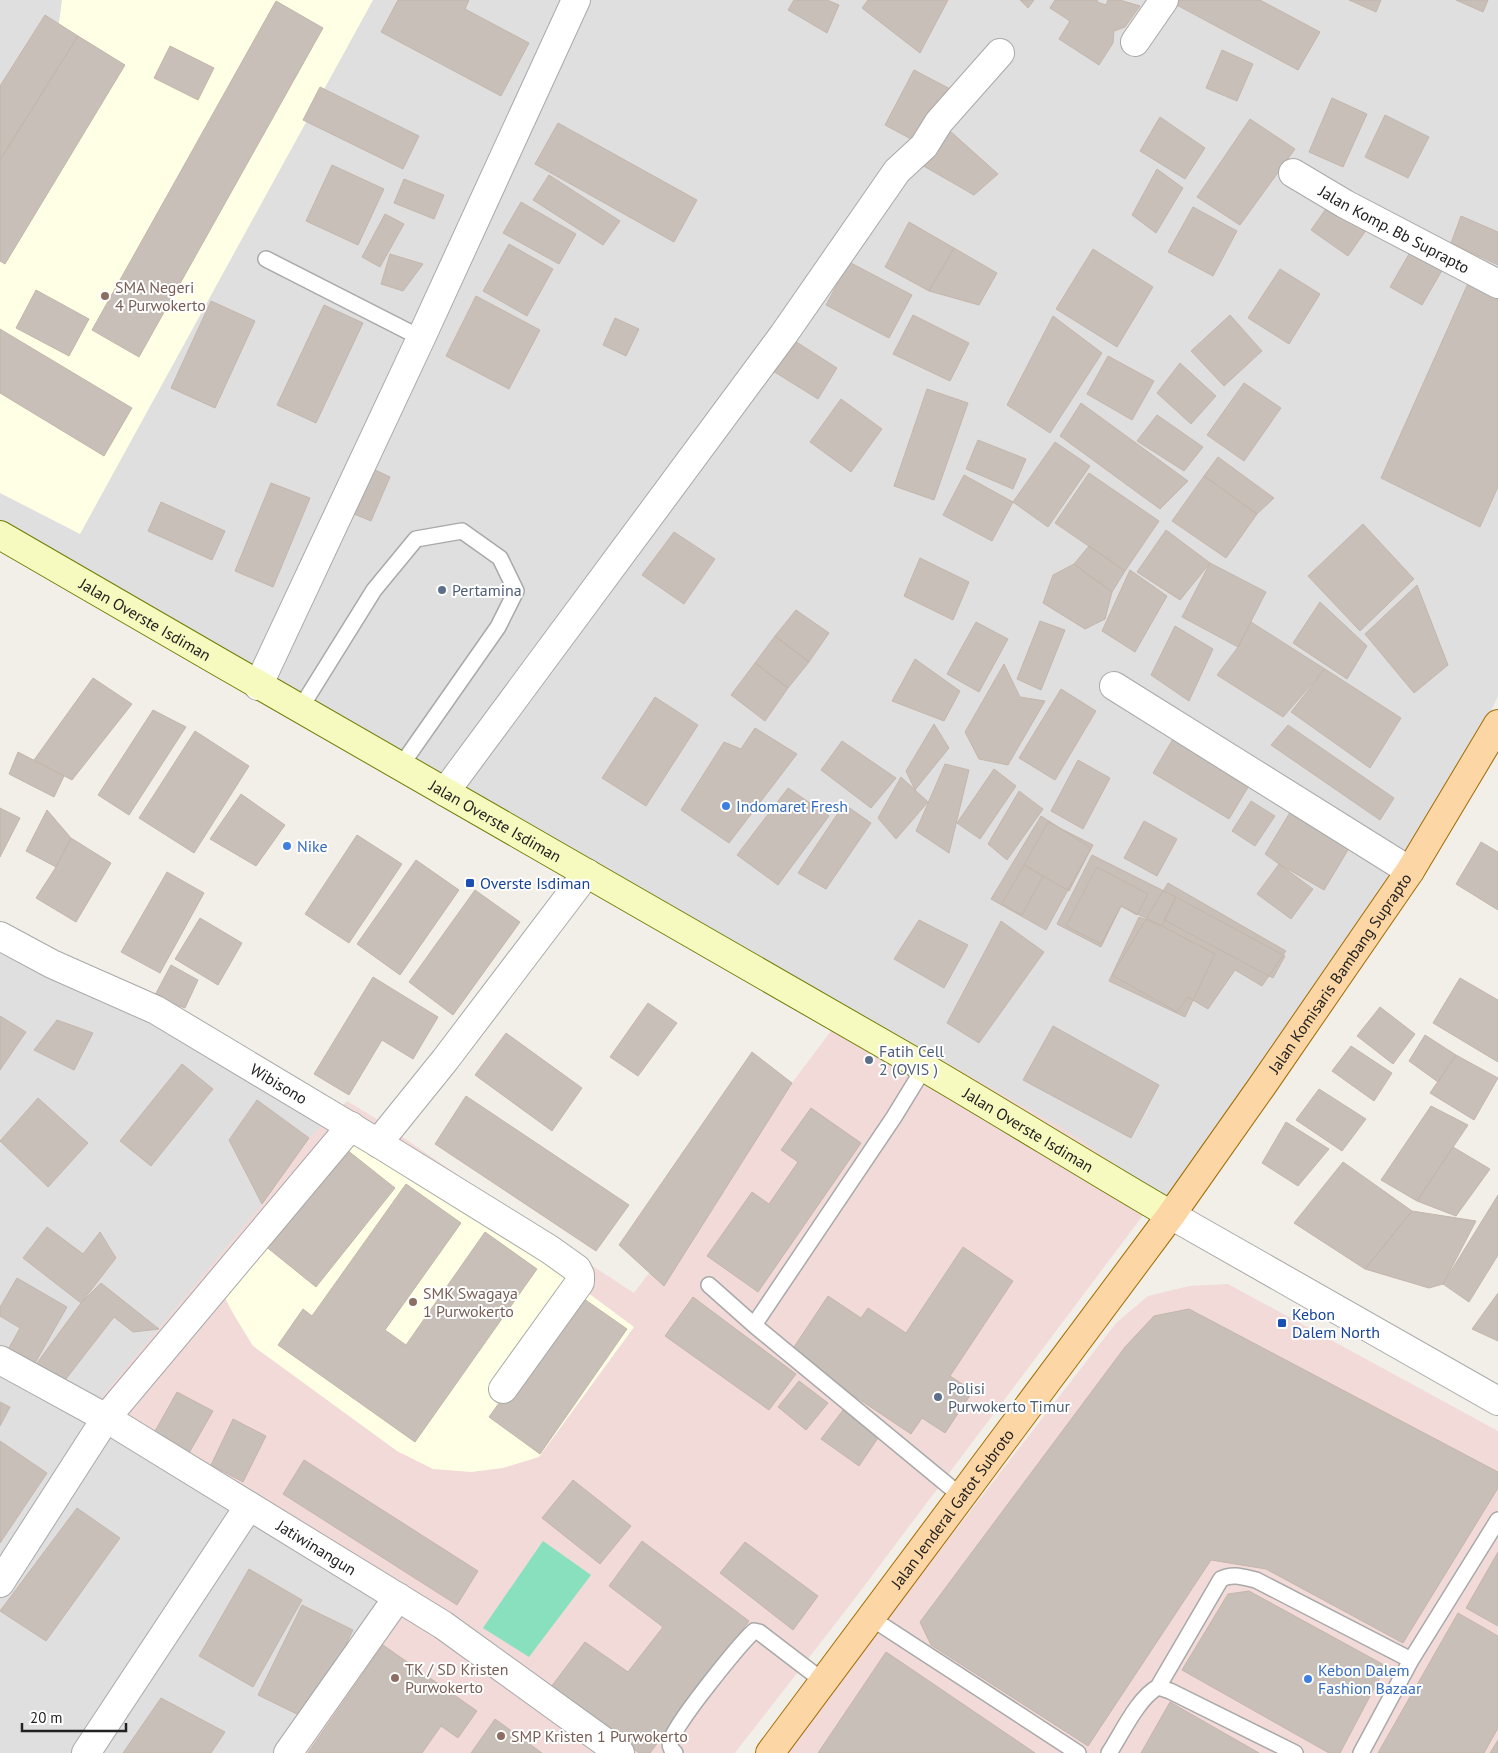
<svg xmlns="http://www.w3.org/2000/svg" width="1498" height="1753" viewBox="0 0 1498 1753" font-family="'PT Sans',sans-serif">
	<rect width="100%" height="100%" fill="#f2efe9"/>
	<!-- residential -->
	<path fill="#e0dfdf" d="M0,0H1498V696L1455,788L1171,1221L0,527Z
		M0,936L351,1126L398,1597L288,1753H0Z"/>
	<!-- commercial -->
	<path fill="#f2dad9" d="M849,1007L1069,1132L1159,1194L856,1597L735,1753H627L95,1405L262,1204L309,1138L347,1101L375,1118L536,1229L634,1293Z
		M1228,1284L1498,1431V1753H783L1116,1323L1148,1296L1189,1286Z
		M398,1597L620,1753H288Z"/>
	<!-- education -->
	<path fill="#ffffe5" d="M62,0H373L80,534L0,493V100L30,63L59,23Z
		M347,1135L545,1261L634,1327L539,1457L503,1468L471,1472L433,1469L397,1451L253,1346L234,1315L220,1289Z"/>
	<!-- pitch -->
	<path fill="#88e0be" d="M543,1541L591,1575L529,1657L483,1628Z"/>
	<!-- building -->
	<path fill="#c7bfb8" stroke="#c4b6ab" d="M398,0H469L465,9L529,43L501,96L381,32Z
		M794,0H827L839,5L827,33L788,10Z
		M868,0H948L920,53L862,8Z
		M1020,0H1034L1028,8Z
		M1055,0H1098L1097,2L1106,5L1108,0H1120L1140,6L1125,27L1114,31L1113,43L1099,65L1059,39L1070,21L1050,8Z
		M1174,0H1260L1320,32L1298,70L1173,3Z
		M1349,0H1381L1376,12Z
		M1456,0H1488L1483,12Z
		M276,1L323,28L139,357L92,330Z
		M45,15L78,36L0,160V86Z
		M78,36L125,65L5,264L0,261V160Z
		M170,46L214,68L198,100L154,78Z
		M1222,50L1253,64L1237,101L1206,88Z
		M914,70L954,91L924,146L885,125Z
		M320,87L419,136L403,169L303,120Z
		M1332,98L1367,114L1343,167L1309,152Z
		M1385,115L1429,137L1408,178L1365,157Z
		M1160,117L1205,148L1185,179L1140,151Z
		M1250,119L1295,149L1240,225L1197,197Z
		M940,122L998,174L974,195L920,164Z
		M558,123L697,200L674,242L535,164Z
		M332,165L384,189L358,245L306,221Z
		M1157,169L1183,188L1156,233L1132,215Z
		M549,175L620,221L603,245L533,200Z
		M404,179L444,195L434,219L394,203Z
		M1337,193L1374,219L1348,256L1311,230Z
		M521,202L576,234L559,264L503,233Z
		M1193,207L1237,231L1213,276L1168,252Z
		M385,214L404,224L380,267L362,257Z
		M1461,216L1498,232V265L1451,243Z
		M909,222L954,248L929,291L885,267Z
		M1416,242L1448,260L1422,305L1390,287Z
		M509,244L553,269L527,316L483,291Z
		M954,248L997,273L979,305L929,291Z
		M1093,249L1153,287L1117,347L1056,309Z
		M390,254L423,264L403,291L381,284Z
		M849,262L912,295L889,338L826,305Z
		M1280,269L1320,294L1289,344L1248,318Z
		M1474,270L1498,281V487L1480,527L1381,478Z
		M36,290L89,319L69,356L16,328Z
		M476,296L540,330L509,389L446,356Z
		M211,301L255,321L215,408L171,388Z
		M324,305L363,323L316,423L277,405Z
		M913,315L969,343L950,381L893,354Z
		M1230,315L1262,351L1224,386L1191,351Z
		M1053,316L1102,353L1050,433L1007,405Z
		M615,318L639,329L626,356L603,345Z
		M0,329L132,408L104,456L0,393Z
		M784,334L837,368L818,399L773,371Z
		M1108,356L1154,381L1132,420L1087,394Z
		M1180,363L1216,396L1191,424L1157,393Z
		M1244,383L1281,408L1244,461L1207,435Z
		M927,389L968,403L934,500L894,486Z
		M841,399L882,429L851,472L810,442Z
		M1081,403L1188,481L1160,509L1060,436Z
		M1157,415L1203,447L1184,471L1137,441Z
		M978,440L1026,459L1013,489L966,469Z
		M1055,442L1090,466L1048,527L1013,502Z
		M1218,457L1274,498L1257,514L1204,476Z
		M371,468L390,477L371,521L352,513Z
		M1089,473L1159,521L1125,571L1055,523Z
		M964,475L1013,502L992,541L943,515Z
		M1204,476L1257,514L1226,558L1172,521Z
		M271,483L310,498L273,587L235,571Z
		M161,502L225,531L212,560L148,531Z
		M1363,524L1414,579L1360,631L1308,576Z
		M1166,530L1210,563L1180,600L1137,572Z
		M674,532L715,559L684,604L642,575Z
		M1089,546L1125,571L1112,592L1074,564Z
		M920,558L969,582L953,620L904,596Z
		M1210,563L1266,592L1238,647L1182,617Z
		M1074,564L1112,592L1105,619L1085,629L1043,603L1053,575Z
		M1130,570L1167,596L1135,652L1102,631Z
		M1417,585L1448,665L1414,693L1365,634Z
		M1320,602L1367,646L1347,679L1293,643Z
		M796,610L829,633L809,662L775,636Z
		M1040,621L1065,630L1041,690L1017,679Z
		M976,622L1008,639L979,692L947,674Z
		M1251,622L1325,669L1283,717L1217,675L1238,647Z
		M1175,626L1213,649L1189,701L1151,675Z
		M775,636L809,662L788,688L755,663Z
		M915,659L960,691L944,721L892,701Z
		M755,663L788,688L765,721L731,695Z
		M1004,664L1020,697L1045,701L1008,765L979,759L965,732Z
		M1325,669L1401,718L1370,768L1291,712Z
		M93,678L132,704L72,780L34,760Z
		M1061,689L1096,711L1055,780L1019,758Z
		M655,697L698,725L646,806L602,778Z
		M153,710L186,727L129,815L98,795Z
		M934,724L949,748L915,790L906,771Z
		M1288,725L1394,798L1380,820L1271,745Z
		M755,728L797,754L729,843L681,810L724,742L741,749Z
		M195,731L249,766L194,853L139,818Z
		M1177,732L1253,779L1229,819L1153,773Z
		M842,741L896,778L871,808L821,770Z
		M18,752L64,776L54,797L9,774Z
		M1078,760L1110,778L1083,829L1051,811Z
		M945,764L969,770L949,853L916,831Z
		M994,769L1016,786L980,839L957,823Z
		M901,777L928,802L896,839L878,818Z
		M788,788L829,816L778,885L737,855Z
		M1019,791L1043,809L1007,860L988,844Z
		M241,794L285,825L256,866L210,839Z
		M1251,801L1275,816L1255,846L1232,831Z
		M844,804L871,823L826,889L798,873Z
		M1295,804L1354,840L1324,890L1279,864L1265,854Z
		M0,808L20,818L0,857Z
		M47,810L71,838L56,867L26,851Z
		M1041,816L1091,848L1046,930L991,899Z
		M1144,821L1177,839L1157,876L1124,858Z
		M1048,822L1093,845L1069,891L1024,865Z
		M357,835L402,864L349,943L305,914Z
		M71,838L111,863L76,922L36,898L56,867Z
		M1481,842L1498,852V910L1456,884Z
		M1092,855L1176,897L1162,926L1121,906L1101,947L1057,924Z
		M416,860L459,890L400,975L357,944Z
		M1279,864L1313,889L1291,919L1257,894Z
		M1024,865L1043,876L1022,915L1002,904Z
		M1097,867L1148,894L1137,915L1121,906L1101,944L1066,926Z
		M167,872L204,893L160,973L121,952Z
		M1168,883L1286,951L1262,986L1235,970L1208,1009L1188,997L1177,1012L1112,975Z
		M475,890L520,922L453,1015L409,982Z
		M1176,897L1285,956L1273,978L1164,920Z
		M1139,917L1162,926L1215,954L1185,1017L1109,981Z
		M200,918L242,943L218,985L175,959Z
		M919,920L968,945L944,988L894,959Z
		M1001,921L1044,952L979,1043L947,1023Z
		M171,965L198,980L185,1008L154,997Z
		M373,977L438,1017L413,1059L382,1040L349,1095L314,1074Z
		M1460,978L1498,1000V1062L1433,1023Z
		M648,1003L677,1023L638,1076L610,1057Z
		M1380,1007L1415,1034L1393,1064L1357,1036Z
		M0,1016L26,1032L0,1070Z
		M57,1020L93,1033L74,1070L34,1050Z
		M1053,1026L1159,1085L1131,1138L1023,1080Z
		M506,1033L582,1088L552,1131L475,1075Z
		M1425,1035L1456,1055L1438,1082L1409,1061Z
		M1351,1046L1392,1073L1374,1101L1332,1071Z
		M752,1052L792,1083L664,1286L619,1245Z
		M1456,1055L1498,1078L1474,1120L1430,1093Z
		M182,1064L213,1089L151,1166L120,1141Z
		M1319,1089L1366,1119L1342,1151L1296,1120Z
		M466,1096L629,1205L596,1251L435,1144Z
		M38,1098L88,1143L48,1187L0,1141Z
		M257,1100L309,1138L262,1204L229,1140Z
		M1431,1106L1468,1125L1417,1201L1381,1180Z
		M811,1108L861,1143L758,1292L707,1256L752,1192L769,1204L798,1162L781,1150Z
		M1286,1122L1329,1149L1298,1186L1262,1163Z
		M342,1146L395,1188L316,1287L264,1245Z
		M1453,1147L1490,1169L1456,1216L1417,1201Z
		M1343,1162L1412,1211L1365,1269L1294,1223Z
		M406,1184L461,1223L385,1330L406,1345L485,1232L537,1269L415,1442L278,1345L303,1309L312,1316Z
		M1498,1195V1255L1469,1302L1443,1284Z
		M1412,1211L1476,1221L1443,1284L1429,1288L1365,1269Z
		M47,1227L83,1254L100,1232L116,1258L81,1303L23,1258Z
		M963,1247L1013,1281L950,1376L973,1391L945,1433L922,1418L911,1434L790,1353L828,1296L861,1318L868,1308L906,1333Z
		M17,1278L67,1307L31,1370L5,1355L20,1328L0,1316V1307Z
		M101,1283L159,1329L133,1332L114,1317L62,1384L37,1363L81,1303Z
		M1498,1293V1341L1472,1329Z
		M577,1294L627,1329L540,1454L489,1417Z
		M693,1297L796,1374L769,1410L665,1336Z
		M1189,1309L1498,1472V1488L1403,1643L1266,1569L1211,1560L1088,1746L931,1645L920,1622L1125,1347L1154,1316Z
		M799,1381L828,1403L806,1430L778,1407Z
		M177,1392L213,1411L189,1453L154,1433Z
		M0,1402L10,1407L0,1426Z
		M843,1410L880,1435L859,1466L821,1439Z
		M233,1419L266,1436L243,1482L211,1465Z
		M0,1441L47,1473L0,1543Z
		M304,1460L478,1571L457,1605L283,1494Z
		M573,1480L631,1526L600,1564L542,1518Z
		M77,1508L120,1538L46,1641L0,1611Z
		M642,1541L749,1621L650,1753H639L551,1687L585,1642L628,1672L663,1627L609,1586Z
		M745,1542L818,1596L793,1630L720,1573Z
		M1498,1552V1626L1466,1608Z
		M249,1569L302,1600L253,1687L199,1656Z
		M1249,1591L1386,1666L1340,1753H1329L1182,1670L1228,1594Z
		M302,1605L353,1630L309,1720L258,1695Z
		M1458,1613L1498,1636V1728L1484,1753H1378Z
		M383,1645L477,1711L458,1738L441,1726L422,1753H308Z
		M886,1652L901,1662L1035,1753H818Z
		M161,1698L225,1732L211,1753H123Z
		M1170,1702L1259,1753H1141Z
		M495,1719L542,1753H471Z
		M1498,1740V1753H1490Z"/>
	<g fill="none" stroke-linecap="round" stroke-linejoin="round">
		<defs>
			<path id="service" d="M266,259L421,338
				M300,709L374,590L416,539L462,531L500,558L516,591L498,627L400,767
				M709,1285L754,1325L961,1496
				M754,1325L894,1117L924,1068
				M871,1618L1078,1753
				M1158,1687L1221,1579C1233,1573 1243,1577 1256,1580L1411,1660
				M675,1753C672,1750 670,1748 670,1743C671,1728 740,1644 754,1631L759,1632L823,1681
				M1109,1753C1122,1733 1138,1698 1158,1687L1170,1691L1295,1753
				M1361,1753L1411,1660L1498,1520"/>
			<g id="minor">
				<path d="M1135,42L1164,0"/>
				<path id="s1" d="M1293,173L1345,204L1498,284"/>
				<path d="M258,686L421,338L576,0"/>
				<path d="M1114,686L1410,871"/>
				<path d="M445,792L784,334L897,171L924,146L939,122L1000,53"/>
				<path id="s2" d="M0,936L52,964L156,1010L378,1143L549,1249L577,1269L580,1275V1282L503,1389"/>
				<path d="M378,1143L445,1060L587,873"/>
				<path d="M0,1583L106,1418L351,1126"/>
				<path d="M86,1753L249,1506"/>
				<path d="M288,1753L398,1597"/>
			</g>
			<g id="tertiary">
				<path d="M1171,1215L1498,1401"/>
				<path id="s3" d="M0,1360L106,1418L443,1625L620,1753"/>
			</g>
			<g id="secondary">
				<path id="s4" d="M0,535C306,713 614,888 920,1065C1004,1114 1087,1166 1171,1215"/>
			</g>
			<g id="primary">
				<path id="s5" d="M770,1753L1171,1215L1262,1086L1410,871L1498,724"/>
			</g>
		</defs>
		<!-- service casing -->
		<use href="#service" stroke="#a9a9a9" stroke-width="18"/>
		<!-- minor casing -->
		<use href="#minor" stroke="#a9a9a9" stroke-width="30"/>
		<!-- tertiary casing -->
		<use href="#tertiary" stroke="#a9a9a9" stroke-width="30"/>
		<!-- secondary casing -->
		<use href="#secondary" stroke="#707d05" stroke-width="30"/>
		<!-- primary casing -->
		<use href="#primary" stroke="#a06b00" stroke-width="30"/>
		<!-- service -->
		<use href="#service" stroke="#fff" stroke-width="15"/>
		<!-- minor -->
		<use href="#minor" stroke="#fff" stroke-width="28"/>
		<!-- tertiary -->
		<use href="#tertiary" stroke="#fff" stroke-width="28"/>
		<!-- secondary -->
		<use href="#secondary" stroke="#f7fabf" stroke-width="28"/>
		<!-- primary -->
		<use href="#primary" stroke="#fcd6a4" stroke-width="28"/>
	</g>
	<!-- markers -->
	<g fill="#8d6e63" stroke="#fff" stroke-width="2">
		<circle cx="105" cy="296" r="5"/>
		<circle cx="413" cy="1302" r="5"/>
		<circle cx="395" cy="1678" r="5"/>
		<circle cx="501" cy="1736" r="5"/>
	</g>
	<g fill="#5c6f8a" stroke="#fff" stroke-width="2">
		<circle cx="442" cy="590" r="5"/>
		<circle cx="869" cy="1060" r="5"/>
		<circle cx="938" cy="1397" r="5"/>
	</g>
	<g fill="#3f7fe0" stroke="#fff" stroke-width="2">
		<circle cx="726" cy="806" r="5"/>
		<circle cx="287" cy="846" r="5"/>
		<circle cx="1308" cy="1679" r="5"/>
	</g>
	<g fill="#1a4fb4" stroke="#fff" stroke-width="2">
		<rect x="465" y="878" width="10" height="10" rx="2.5"/>
		<rect x="1277" y="1318" width="10" height="10" rx="2.5"/>
	</g>
	<g text-anchor="middle" dominant-baseline="central" stroke-width="4" stroke-linejoin="round" paint-order="stroke">
		<!-- street labels -->
		<g font-size="16" fill="#222" stroke="#fff">
			<text stroke="none"><textPath href="#s1" startOffset="116">Jalan Komp. Bb Suprapto</textPath></text>
			<text stroke="none"><textPath href="#s4" startOffset="168">Jalan Overste Isdiman</textPath></text>
			<text stroke="none"><textPath href="#s4" startOffset="572">Jalan Overste Isdiman</textPath></text>
			<text stroke="none"><textPath href="#s5" startOffset="966">Jalan Komisaris Bambang Suprapto</textPath></text>
			<text stroke="none"><textPath href="#s2" startOffset="316">Wibisono</textPath></text>
			<text stroke="none"><textPath href="#s4" startOffset="1188">Jalan Overste Isdiman</textPath></text>
			<text stroke="none"><textPath href="#s5" startOffset="305">Jalan Jenderal Gatot Subroto</textPath></text>
			<text stroke="none"><textPath href="#s3" startOffset="368">Jatiwinangun</textPath></text>
		</g>
		<!-- education labels -->
		<g font-size="16" fill="#785e54" stroke="#fff" text-anchor="start">
			<text x="115" y="287">SMA Negeri<tspan x="115" dy="18">4 Purwokerto</tspan></text>
			<text x="423" y="1293">SMK Swagaya<tspan x="423" dy="18">1 Purwokerto</tspan></text>
			<text x="405" y="1669">TK / SD Kristen<tspan x="405" dy="18">Purwokerto</tspan></text>
			<text x="511" y="1736">SMP Kristen 1 Purwokerto</text>
		</g>
		<!-- service labels -->
		<g font-size="16" fill="#4e5e75" stroke="#fff" text-anchor="start">
			<text x="452" y="590">Pertamina</text>
			<text x="879" y="1051">Fatih Cell<tspan x="879" dy="18">2 (OVIS )</tspan></text>
			<text x="948" y="1388">Polisi<tspan x="948" dy="18">Purwokerto Timur</tspan></text>
		</g>
		<!-- shop labels -->
		<g font-size="16" fill="#366cbe" stroke="#fff" text-anchor="start">
			<text x="736" y="806">Indomaret Fresh</text>
			<text x="297" y="846">Nike</text>
			<text x="1318" y="1670">Kebon Dalem<tspan x="1318" dy="18">Fashion Bazaar</tspan></text>
		</g>
		<!-- transit labels -->
		<g font-size="16" fill="#164399" stroke="#fff" text-anchor="start">
			<text x="480" y="883">Overste Isdiman</text>
			<text x="1292" y="1314">Kebon<tspan x="1292" dy="18">Dalem North</tspan></text>
		</g>
	</g>
	<!-- scale -->
	<path d="M22 1723v8h104v-8" fill="none" stroke="#222222" stroke-width="2.5"/>
	<text x="30" y="1723" font-size="15" fill="#222222" stroke="#ffffff" stroke-width="4" paint-order="stroke">20 m</text>
</svg>
